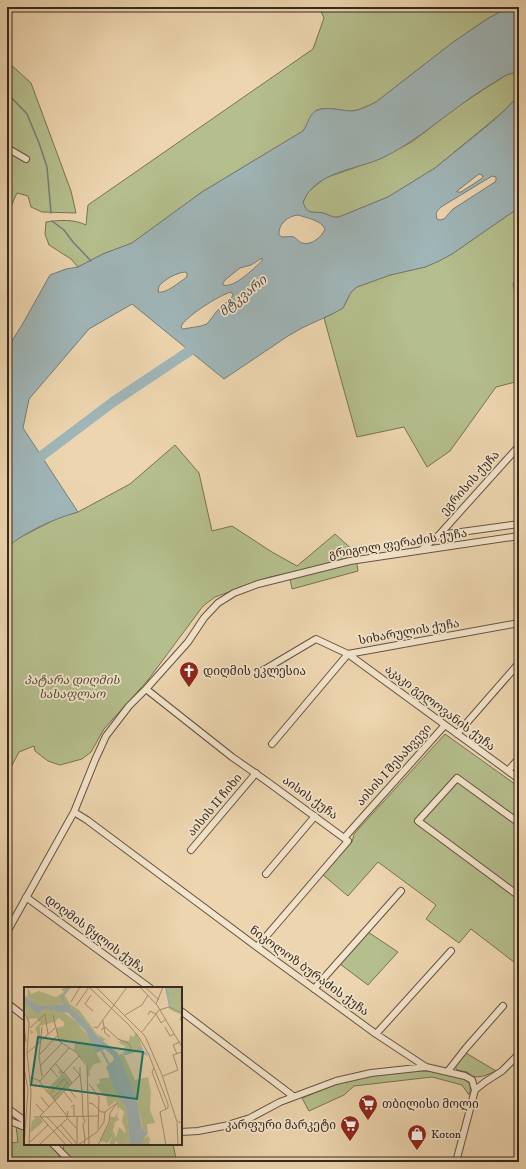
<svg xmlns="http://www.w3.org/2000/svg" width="526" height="1169" viewBox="0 0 526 1169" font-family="'IM FELL DW Pica','Noto Serif Georgian',serif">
	<rect width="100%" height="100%" fill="#edd5af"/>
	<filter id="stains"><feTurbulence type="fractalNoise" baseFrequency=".005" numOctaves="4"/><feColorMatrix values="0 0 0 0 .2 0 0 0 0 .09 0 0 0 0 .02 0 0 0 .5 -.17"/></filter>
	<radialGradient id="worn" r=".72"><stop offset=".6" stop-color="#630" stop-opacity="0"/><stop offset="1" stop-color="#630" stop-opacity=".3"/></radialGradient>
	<!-- green -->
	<path fill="#b5be8d" stroke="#767356" d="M319,7H509L487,19L452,43L376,102C368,106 360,110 352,111C341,111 328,106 317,110C310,114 308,125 303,131L202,192L132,243L103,254L78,267L71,259L49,245L45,234L46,222C59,220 74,219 86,225L88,205L313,49L324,18Z
		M7,61L31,83L71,191L76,213L42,212L31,207L28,196L17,193L7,215Z
		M513,73L519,75V95L505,110L486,126L435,168L388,197L339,217C332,218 330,215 323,213C313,211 307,216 303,202L308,192L325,178L382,158L413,141L460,105L506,75Z
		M519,206V276L513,284L519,311V381L496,387L450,451L427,467L404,427L357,437L324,318L334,313L343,308L351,292L357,287L390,275L425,267L439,261L452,254L514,211Z
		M175,445L199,473L212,531L232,526L272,552L297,566L335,534L355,552L358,571L292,589L289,573L270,577L215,597L203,606L148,680L104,729L91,752L82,759L60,765L48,761L35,751L34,746L19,752L7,775V547L17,539L58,518L78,512L130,484Z
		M445,734L519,787V966L471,929L459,943L426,919L436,905L378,862L348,896L323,875L352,842L354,834Z
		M368,932L398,952L368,985L340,964Z
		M466,1053L496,1071L484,1076L476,1077L472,1076L467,1072L457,1070L455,1066Z
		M419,1071C431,1071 465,1073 470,1085C471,1088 470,1091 469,1095L462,1085L432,1077L354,1086L344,1095L309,1111L302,1098L347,1080L376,1075Z
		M16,1126L25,1130V1144H49L65,1162H13L11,1157L7,1159V1144L18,1142Z
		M64,1144H173L176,1159H105L87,1162H74L63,1150Z"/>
	<!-- water -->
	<path fill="#9fb5b7" stroke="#757d7a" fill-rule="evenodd" d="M509,7H519V75L513,73L506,75C490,85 473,95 458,107C433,125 411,144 382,158C356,170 316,171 303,202C307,216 314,211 323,213C329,215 333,218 339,217L388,197L435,168L487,126L505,110L519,95V206L514,211L452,254L439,261L425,267L390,275L357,287L351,292L343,308L334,313L302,328L288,336L224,379L132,304L89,329L29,399L23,428L78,512C53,519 27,531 7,547V349L22,325L50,275L66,269L78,267L103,254L132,243L202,192L303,131C307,126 308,119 312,114C321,104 340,111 352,111C360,110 368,106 376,102L452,43L487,19ZM479,174L482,175L483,177L481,179L461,192H457V191ZM492,176L496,177V180L495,182L453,209L444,219L440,220L437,219C435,213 437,211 441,207ZM298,215C307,218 321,220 325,229C322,237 311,246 302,243C299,242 297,239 294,237C291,236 286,237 282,237L279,235C278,224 288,216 298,215ZM262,258V261C254,268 234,289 223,285V283L225,280L240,268L251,265ZM185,272L187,273V276L186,278C179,282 166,294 158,292L159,286C165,279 176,273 185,272ZM231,292L233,295L232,297L217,311L207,324L201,326L183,329L181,327C183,318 221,294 231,292Z"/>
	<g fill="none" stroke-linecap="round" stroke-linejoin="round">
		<!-- stream -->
		<path stroke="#757d7a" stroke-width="1.5" d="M7,93L27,114L39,143L47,167L51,213
			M52,221L64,230L73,242L91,261"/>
		<!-- river -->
		<path stroke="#9fb5b7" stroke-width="10" d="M32,465L44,454L113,402L200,344"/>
		<defs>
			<path id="minor" d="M7,148L26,159
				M439,535L519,524
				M421,550L439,535L519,446
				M262,671L316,639L348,654L519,779
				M146,689L232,757L265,780L348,841L257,947
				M457,734L519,663
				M272,744L348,654L519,623
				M508,771L519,758
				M74,812L87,820L257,947L376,1034L426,1067L465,1076L472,1080L475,1090L456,1162
				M519,823L457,778L418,821L519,896
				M344,838L445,725
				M191,850L256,773
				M266,874L315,816
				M26,897L150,988
				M7,932L74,812L95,760L106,736L129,706L146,689L188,642L204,618L218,603L234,593L258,584L350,561L519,536
				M314,989L401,891
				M7,1003L25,1017
				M181,1011L293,1096
				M376,1034L451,951
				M448,1071L466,1048L503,1006
				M475,1090L485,1082L502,1071L519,1054
				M7,1108L25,1121
				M7,1120L25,1127
				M181,1132L198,1131L224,1126L250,1118L280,1102L336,1081L371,1073L426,1067
				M53,1144L71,1162"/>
		</defs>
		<!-- minor casing -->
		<use href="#minor" stroke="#645343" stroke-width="8"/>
		<!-- minor -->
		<use href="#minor" stroke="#f3e4cb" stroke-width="6"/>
	</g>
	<!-- icons -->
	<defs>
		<symbol id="church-pin" viewBox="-11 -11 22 30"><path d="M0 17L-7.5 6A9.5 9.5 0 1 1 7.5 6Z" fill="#8f2418" stroke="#f3e4cb"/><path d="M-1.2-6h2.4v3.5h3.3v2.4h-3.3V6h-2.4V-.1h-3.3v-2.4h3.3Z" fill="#fff"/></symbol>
		<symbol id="supermarket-pin" viewBox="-11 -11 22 30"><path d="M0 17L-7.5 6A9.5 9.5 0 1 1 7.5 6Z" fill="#8f2418" stroke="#f3e4cb"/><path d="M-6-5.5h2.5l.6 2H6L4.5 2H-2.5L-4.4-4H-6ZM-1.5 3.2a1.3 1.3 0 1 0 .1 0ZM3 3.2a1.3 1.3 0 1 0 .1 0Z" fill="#fff"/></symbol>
		<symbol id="shop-pin" viewBox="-11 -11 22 30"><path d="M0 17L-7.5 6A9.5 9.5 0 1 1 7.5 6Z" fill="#8f2418" stroke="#f3e4cb"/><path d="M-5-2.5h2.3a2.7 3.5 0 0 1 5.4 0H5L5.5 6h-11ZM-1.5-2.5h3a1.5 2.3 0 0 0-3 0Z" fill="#fff"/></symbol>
	</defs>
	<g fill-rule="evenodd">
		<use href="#church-pin" x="178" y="660" width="22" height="30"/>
		<use href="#supermarket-pin" x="357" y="1093" width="22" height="30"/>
		<use href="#supermarket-pin" x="339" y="1114" width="22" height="30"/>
		<use href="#shop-pin" x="406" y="1123" width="22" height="30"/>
	</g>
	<g text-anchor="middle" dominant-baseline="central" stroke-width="3.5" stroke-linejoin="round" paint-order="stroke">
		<!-- street labels -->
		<g font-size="12" fill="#36281f" stroke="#f3e4cb">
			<text transform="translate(470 483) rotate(-48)">ეგრისის ქუჩა</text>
			<text transform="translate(398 544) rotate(-9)">გრიგოლ ფერაძის ქუჩა</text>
			<text transform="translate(409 632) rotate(-10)">სიხარულის ქუჩა</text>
			<text transform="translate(440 708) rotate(37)">აკაკი გელოვანის ქუჩა</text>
			<text transform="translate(394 765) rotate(-48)">აისის I შესახვევი</text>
			<text transform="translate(310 798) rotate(36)">აისის ქუჩა</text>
			<text transform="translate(215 805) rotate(-50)">აისის II ჩიხი</text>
			<text transform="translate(95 934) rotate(37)">დიღმის წყლის ქუჩა</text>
			<text transform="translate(309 971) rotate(36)">ნიკოლოზ ბურაძის ქუჩა</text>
		</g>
		<!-- poi labels -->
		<g font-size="12" fill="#36281f" stroke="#f3e4cb" text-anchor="start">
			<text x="203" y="671">დიღმის ეკლესია</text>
			<text x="382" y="1104">თბილისი მოლი</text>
			<text x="336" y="1125" text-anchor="end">კარფური მარკეტი</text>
			<text x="431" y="1134">Koton</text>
		</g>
		<!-- park labels -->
		<g font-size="12" font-style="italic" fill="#564e3a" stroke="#f3e4cb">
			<text x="72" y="680">პატარა დიღმის<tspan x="72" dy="14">სასაფლაო</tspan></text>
		</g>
		<!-- water labels -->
		<g font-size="13" font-style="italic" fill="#504b45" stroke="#f3e4cb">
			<text transform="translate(243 296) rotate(-39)">მტკვარი</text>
		</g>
	</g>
	<!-- overview -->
	<g transform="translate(24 987)">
		<rect width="158" height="158" fill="#edd5af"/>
		<path d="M4,0L7,7L15,4L32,10L40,5L37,2L45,0L40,7L46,17L55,23L73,47L89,57L82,53L78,54L57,29L47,22L45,17L16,19L0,10L3,9ZM141,0H158V34L155,33L157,28L145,22L146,13ZM0,16L13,27L20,22L38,24L53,35L64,49L77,75L69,78L65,85L67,88L63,90V77L50,63L51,57L45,53H35L32,41L40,39V35L34,31L31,35L16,39V52H19L14,56L15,51L11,41L16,36L12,31L5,32L6,43L10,45L7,47ZM88,21L114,48L119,63L99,69L101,59L95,56L96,53L105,54L106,48L109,50L112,46ZM99,66L111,93L124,90L127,105L126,123L131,136L123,137L124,149L120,143V152L124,149L126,152L125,158H116L119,142L113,112L94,69ZM37,83L48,96L31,114L22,103L37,88L34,85ZM87,90L102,121L106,158H94L92,153L91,158H85L89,147L84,156L76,154L86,135V130H91L94,124L92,114L84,120L82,109L79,108L72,98L76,96L75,92ZM95,120L100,125L98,134L102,145L101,146L95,140L92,151L89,144L91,135L95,133L93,129ZM12,131H17L19,135L6,146L8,134Z" fill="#b5be8d" fill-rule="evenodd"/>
		<path d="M0,10L16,19L45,17L47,22L58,30L74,50L94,66L113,112L118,141L123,147L116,158H106L102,121L91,103L82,80L90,73L89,69L81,62L72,66L61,43L44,26L20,22L13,27L0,16Z" fill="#9fb5b7"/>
		<path fill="none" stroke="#9fb5b7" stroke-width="2" d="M142,0L146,20M41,18L38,10L46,0M76,61L86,79M100,67L116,62L123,68"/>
		<path fill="none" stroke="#a49075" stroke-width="1" d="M72,0L121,49L138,88L153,135H158M116,0L133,18L158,60M121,0L135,13M67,8L61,17L69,24M47,15L56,0M132,17L139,0M52,19L65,0L105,38L116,52L125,68L144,117V121L136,125L142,158M135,23L145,20L158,26M0,24L5,36L3,66L7,104L5,158M29,28L35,54L52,65L63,79L65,158M101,28L118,18L124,8M124,28L126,24L132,27L137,36L142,32M79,34L81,46L86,50M0,39L2,55M70,40L73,41L103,0M141,40L146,49L150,47M6,41L21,27L24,47M77,43L81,40L94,52L104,56L107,60L105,65M118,45L135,23M19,52L31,41M3,66L16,55M16,67L33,49M153,67L149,58L156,55M31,76L39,86L55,69M17,78L38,56M0,80L4,103L0,158M49,80L56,88L58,105L59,130L61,134L59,137L61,152L60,158M26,81L34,90M130,81L128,85L142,122M40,85L48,96M18,89L15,69L18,40M139,89L154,83L149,68L158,65M6,90L16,94L45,61M15,94L25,107M65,97L75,110L74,142M44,101L52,111M40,105L48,115M17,110L25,120M29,111L44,96L40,92L26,107L29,111L31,114M31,114L43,129M65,116L69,117L77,125H81M12,117L20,126M47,120L50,118V129M10,130L74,129M23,130L49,158M44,132L53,142M153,136L154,158M37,138L53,157M6,155L24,138M53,157V129M15,158L43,132L44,124M42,158L16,129L56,88V80M54,158L73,145L80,135L81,125M74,158L85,135L86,126L93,116L81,125"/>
		<path fill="#0f766e" fill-opacity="0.15" stroke="#0f766e" stroke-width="2" d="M14,50L119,65L113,112L7,98Z"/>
		<rect width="158" height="158" fill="none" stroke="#36281f" stroke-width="2"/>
	</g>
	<!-- margin -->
	<rect width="526" height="1169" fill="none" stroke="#edd5af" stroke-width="24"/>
	<rect x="8" y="8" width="510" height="1153" fill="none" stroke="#36281f" stroke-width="2"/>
	<rect x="12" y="12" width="502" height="1145" fill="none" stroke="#36281f"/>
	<rect width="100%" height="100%" filter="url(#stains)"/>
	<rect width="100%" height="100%" fill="url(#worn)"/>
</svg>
